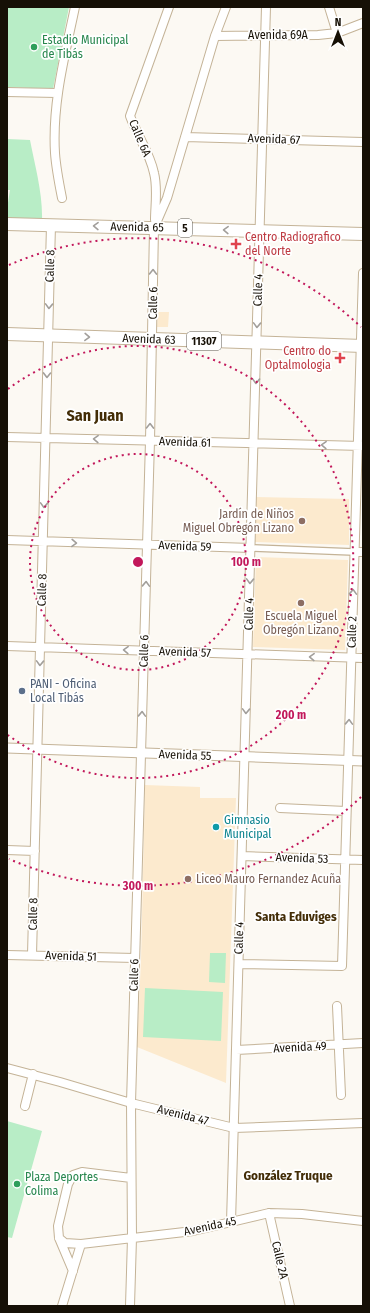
<svg xmlns="http://www.w3.org/2000/svg" width="370" height="1313" viewBox="0 0 370 1313" font-family="'Fira Sans Condensed',sans-serif">
	<rect width="100%" height="100%" fill="#fcf9f3"/>
	<!-- built -->
	<path fill="#fceace" d="M158,312H169L168,327H157Z
		M256,497L349,499V545L255,542Z
		M256,557L348,560L345,650L253,647Z
		M145,785L200,787V798H236L226,1083L137,1047L141,960Z"/>
	<!-- green -->
	<path fill="#b8edc6" d="M7,7H69L53,89L7,87Z
		M7,139L30,140C35,166 43,194 42,221L7,220V209L10,190H7Z
		M210,953H226L225,983L209,982Z
		M145,988L223,992L221,1041L143,1037Z
		M7,1121L42,1131L12,1238L7,1237Z"/>
	<g fill="none" stroke-linecap="round" stroke-linejoin="round">
		<defs>
			<path id="pedestrian" d="M251,548L354,552"/>
			<path id="minor" d="M329,7L337,33
				M215,36L318,35L337,33L363,23
				M7,92L57,93
				M185,137L363,142
				M62,198C59,183 56,168 55,153C52,103 65,55 75,7
				M155,220C155,206 158,188 154,173C150,153 137,135 130,116L169,7
				M7,437L362,446
				M7,540L251,548
				M354,552H363
				M7,646L363,658
				M280,808L346,811
				M7,850L35,851
				M242,856L363,860
				M7,955L135,958
				M32,955L51,225
				M239,964L342,966L363,273
				M337,1006L341,1095
				M236,1050L363,1043
				M7,1068L60,1082L131,1103L234,1128L363,1123
				M25,1106L33,1074
				M269,1213L290,1306
				M231,1222L266,7
				M59,1238L65,1243L81,1244L193,1231L269,1213L302,1214L363,1221
				M73,1271L59,1238L58,1226L68,1184L73,1175L82,1172L131,1178
				M62,1306L81,1244
				M130,1306L132,1238L131,1103L150,441L154,228L167,198L215,36L226,7"/>
			<path id="tertiary" d="M7,748L363,761"/>
			<path id="primary" d="M7,224L363,234
				M7,334L363,346"/>
		</defs>
		<!-- pedestrian casing -->
		<use href="#pedestrian" stroke="#c4b397" stroke-width="8"/>
		<!-- minor casing -->
		<use href="#minor" stroke="#c4b397" stroke-width="10"/>
		<!-- tertiary casing -->
		<use href="#tertiary" stroke="#c4b397" stroke-width="11"/>
		<!-- primary casing -->
		<use href="#primary" stroke="#c4b397" stroke-width="14"/>
		<!-- pedestrian -->
		<use href="#pedestrian" stroke="#fff" stroke-width="5.5"/>
		<!-- minor -->
		<use href="#minor" stroke="#fff" stroke-width="8"/>
		<!-- tertiary -->
		<use href="#tertiary" stroke="#fff" stroke-width="9"/>
		<!-- primary -->
		<use href="#primary" stroke="#fff" stroke-width="12"/>
	</g>
	<!-- one-way arrows -->
	<defs><path id="oneway-chevron" d="M-2-3.5L2.5 0L-2 3.5" fill="none" stroke-width="1.6" stroke-linecap="round" stroke-linejoin="round"/></defs>
	<g stroke="#a29f9b">
		<use href="#oneway-chevron" transform="translate(96 226) rotate(-179)"/>
		<use href="#oneway-chevron" transform="translate(226 230) rotate(-178)"/>
		<use href="#oneway-chevron" transform="translate(153 272) rotate(-89)"/>
		<use href="#oneway-chevron" transform="translate(49 306) rotate(92)"/>
		<use href="#oneway-chevron" transform="translate(257 325) rotate(92)"/>
		<use href="#oneway-chevron" transform="translate(87 337) rotate(2)"/>
		<use href="#oneway-chevron" transform="translate(47 375) rotate(91)"/>
		<use href="#oneway-chevron" transform="translate(256 381) rotate(92)"/>
		<use href="#oneway-chevron" transform="translate(150 426) rotate(-89)"/>
		<use href="#oneway-chevron" transform="translate(96 439) rotate(-178)"/>
		<use href="#oneway-chevron" transform="translate(324 445) rotate(-178)"/>
		<use href="#oneway-chevron" transform="translate(44 505) rotate(92)"/>
		<use href="#oneway-chevron" transform="translate(74 543) rotate(2)"/>
		<use href="#oneway-chevron" transform="translate(250 581) rotate(92)"/>
		<use href="#oneway-chevron" transform="translate(146 584) rotate(-88)"/>
		<use href="#oneway-chevron" transform="translate(353 592) rotate(-88)"/>
		<use href="#oneway-chevron" transform="translate(126 650) rotate(-178)"/>
		<use href="#oneway-chevron" transform="translate(312 657) rotate(-178)"/>
		<use href="#oneway-chevron" transform="translate(40 663) rotate(92)"/>
		<use href="#oneway-chevron" transform="translate(246 711) rotate(92)"/>
		<use href="#oneway-chevron" transform="translate(142 714) rotate(-88)"/>
		<use href="#oneway-chevron" transform="translate(349 722) rotate(-88)"/>
	</g>
	<!-- distance rings -->
	<g fill="none" stroke="#c2185b" stroke-width="2" stroke-dasharray="2 4">
		<circle cx="138" cy="562" r="108"/>
		<path d="M8 389A216 216 0 1 1 8 735"/>
		<path d="M361 797A324 324 0 0 1 9 859M9 265A324 324 0 0 1 361 327"/>
	</g>
	<!-- markers -->
	<g fill="#2e9e5b" stroke="#fff" stroke-width="1.5">
		<circle cx="34" cy="47" r="4"/>
		<circle cx="17" cy="1184" r="4"/>
	</g>
	<g fill="#e0444e" stroke="#fff" stroke-width="1.5">
		<path d="M234 238h4v4h4v4h-4v4h-4v-4h-4v-4h4z"/>
		<path d="M338 352h4v4h4v4h-4v4h-4v-4h-4v-4h4z"/>
	</g>
	<g fill="#8d6e63" stroke="#fff" stroke-width="1.5">
		<circle cx="302" cy="521" r="4"/>
		<circle cx="301" cy="603" r="4"/>
		<circle cx="188" cy="879" r="4"/>
	</g>
	<circle fill="#5c6f8a" stroke="#fff" stroke-width="1.5" cx="22" cy="691" r="4"/>
	<circle fill="#0f9aa8" stroke="#fff" stroke-width="1.5" cx="216" cy="827" r="4"/>
	<g text-anchor="middle" dominant-baseline="central" stroke-width="3.5" stroke-linejoin="round" paint-order="stroke">
		<!-- shield labels -->
		<g fill="#fff" stroke="#5c5851" stroke-width="1">
			<rect x="178" y="219" width="14" height="18" rx="3"/>
			<rect x="187" y="332" width="34" height="18" rx="3"/>
		</g>
		<g font-size="11" font-weight="bold" fill="#161006">
			<text x="185" y="228">5</text>
			<text x="204" y="341">11307</text>
		</g>
		<!-- street labels -->
		<g font-size="12" fill="#161006" stroke="#fff">
			<text x="278" y="35">Avenida 69A</text>
			<text transform="translate(140 138) rotate(67)">Calle 6A</text>
			<text transform="translate(274 139) rotate(2)">Avenida 67</text>
			<text transform="translate(137 227) rotate(1)">Avenida 65</text>
			<text transform="translate(50 266) rotate(-88)">Calle 8</text>
			<text transform="translate(258 290) rotate(-88)">Calle 4</text>
			<text transform="translate(153 303) rotate(-89)">Calle 6</text>
			<text transform="translate(149 339) rotate(2)">Avenida 63</text>
			<text transform="translate(185 442) rotate(2)">Avenida 61</text>
			<text transform="translate(185 546) rotate(2)">Avenida 59</text>
			<text transform="translate(42 590) rotate(-88)">Calle 8</text>
			<text transform="translate(249 614) rotate(-88)">Calle 4</text>
			<text transform="translate(352 632) rotate(-88)">Calle 2</text>
			<text transform="translate(144 651) rotate(-88)">Calle 6</text>
			<text transform="translate(185 652) rotate(2)">Avenida 57</text>
			<text transform="translate(185 755) rotate(2)">Avenida 55</text>
			<text transform="translate(302 858) rotate(2)">Avenida 53</text>
			<text transform="translate(33 914) rotate(-89)">Calle 8</text>
			<text transform="translate(239 938) rotate(-88)">Calle 4</text>
			<text transform="translate(71 956) rotate(2)">Avenida 51</text>
			<text transform="translate(134 975) rotate(-88)">Calle 6</text>
			<text transform="translate(300 1047) rotate(-3)">Avenida 49</text>
			<text transform="translate(183 1115) rotate(14)">Avenida 47</text>
			<text transform="translate(210 1226) rotate(-12)">Avenida 45</text>
			<text transform="translate(280 1260) rotate(77)">Calle 2A</text>
		</g>
		<!-- leisure labels -->
		<g font-size="12" fill="#27864d" stroke="#fff" text-anchor="start">
			<text x="42" y="40">Estadio Municipal<tspan x="42" dy="14">de Tibás</tspan></text>
			<text x="25" y="1177">Plaza Deportes<tspan x="25" dy="14">Colima</tspan></text>
		</g>
		<!-- health labels -->
		<g font-size="12" fill="#be3a42" stroke="#fff" text-anchor="start">
			<text x="245" y="237">Centro Radiografico<tspan x="245" dy="14">del Norte</tspan></text>
			<text x="331" y="351" text-anchor="end">Centro do<tspan x="331" dy="14">Optalmologia</tspan></text>
		</g>
		<!-- education labels -->
		<g font-size="12" fill="#785e54" stroke="#fff" text-anchor="end">
			<text x="294" y="514">Jardín de Niños<tspan x="294" dy="14">Miguel Obregón Lizano</tspan></text>
			<text x="301" y="616" text-anchor="middle">Escuela Miguel<tspan x="301" dy="14">Obregón Lizano</tspan></text>
			<text x="196" y="879" text-anchor="start">Liceo Mauro Fernandez Acuña</text>
		</g>
		<!-- service labels -->
		<g font-size="12" fill="#4e5e75" stroke="#fff" text-anchor="start">
			<text x="30" y="684">PANI - Oficina<tspan x="30" dy="14">Local Tibás</tspan></text>
		</g>
		<!-- culture labels -->
		<g font-size="12" fill="#0d838f" stroke="#fff" text-anchor="start">
			<text x="224" y="820">Gimnasio<tspan x="224" dy="14">Municipal</tspan></text>
		</g>
		<!-- neighbourhood labels -->
		<g font-size="13" font-weight="bold" fill="#432d07" stroke="#fff">
			<text x="296" y="916">Santa Eduviges</text>
			<text x="288" y="1175">González Truque</text>
		</g>
		<!-- district labels -->
		<g font-size="16" font-weight="bold" fill="#432d07" stroke="#fff">
			<text x="95" y="415">San Juan</text>
		</g>
	</g>
	<circle cx="138" cy="562" r="6" fill="#c2185b" stroke="#fff" stroke-width="2"/>
	<g font-size="12" text-anchor="middle" font-weight="bold" fill="#c2185b" stroke="#fff" stroke-width="3.5" stroke-linejoin="round" paint-order="stroke">
		<text x="246" y="566">100 m</text>
		<text x="291" y="719">200 m</text>
		<text x="138" y="890">300 m</text>
	</g>
	<!-- border -->
	<rect width="370" height="1313" fill="none" stroke="#161006" stroke-width="16"/>
	<!-- north arrow -->
	<g transform="translate(338 32)" stroke="#ffffff" stroke-width="3" paint-order="stroke">
	<path d="M0-3L7 15L0 10L-7 15Z" fill="#161006"/>
	<text y="-6" font-size="11" font-weight="bold" text-anchor="middle" fill="#161006">N</text>
	</g>
</svg>
